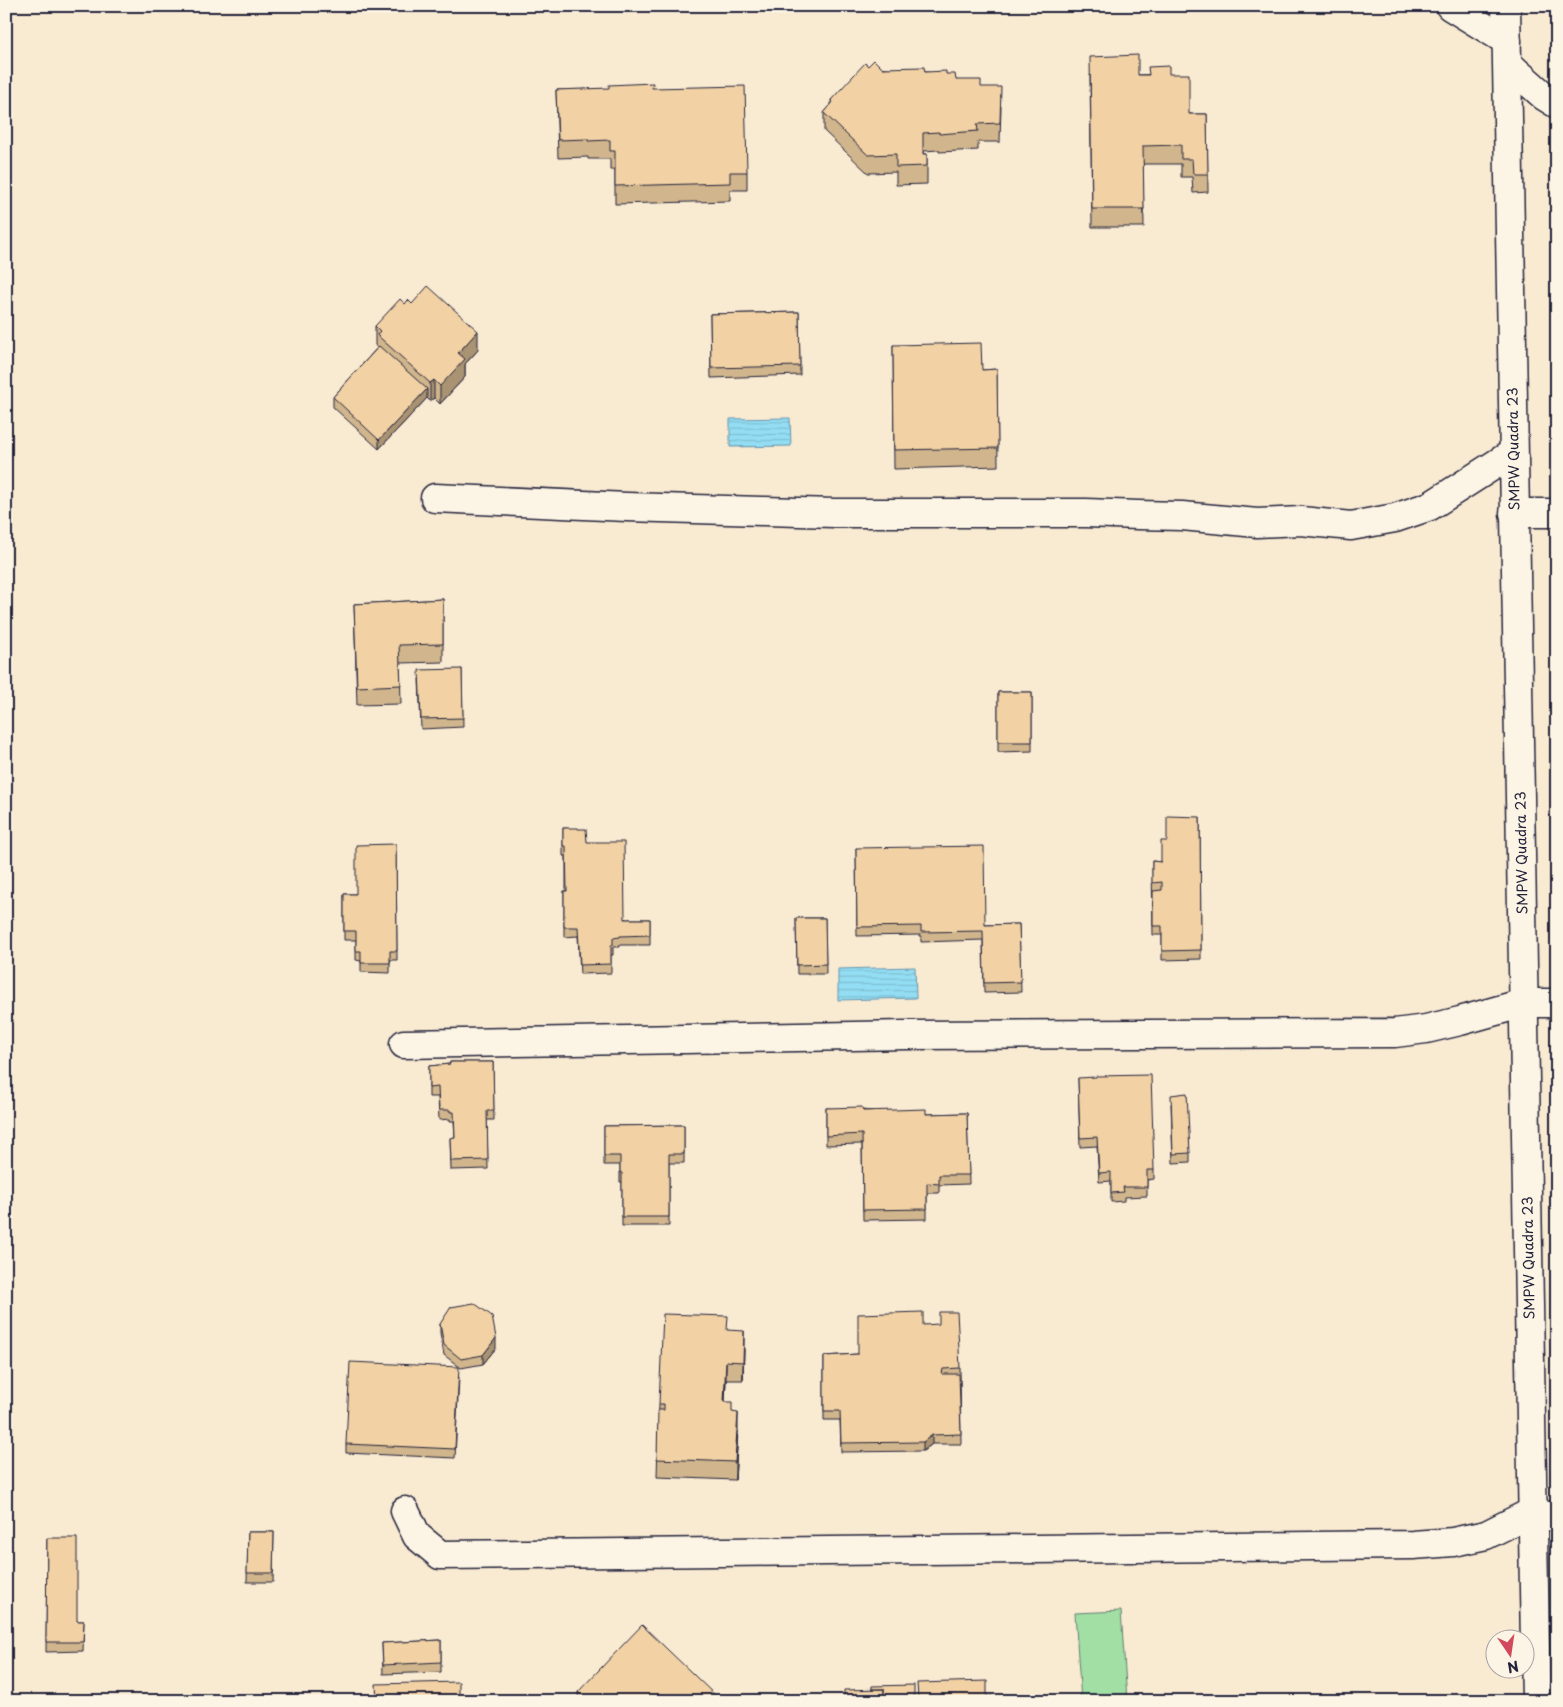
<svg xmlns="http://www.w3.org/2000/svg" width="1563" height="1707" viewBox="0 0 1563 1707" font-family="'Playpen Sans',sans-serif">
	<defs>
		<pattern id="water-rules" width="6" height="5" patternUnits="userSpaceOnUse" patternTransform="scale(1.25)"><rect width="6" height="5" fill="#93def4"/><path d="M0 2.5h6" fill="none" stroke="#7ebed2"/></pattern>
	</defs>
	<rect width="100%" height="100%" fill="#f9ead2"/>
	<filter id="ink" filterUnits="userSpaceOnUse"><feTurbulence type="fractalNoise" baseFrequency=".02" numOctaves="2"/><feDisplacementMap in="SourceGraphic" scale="10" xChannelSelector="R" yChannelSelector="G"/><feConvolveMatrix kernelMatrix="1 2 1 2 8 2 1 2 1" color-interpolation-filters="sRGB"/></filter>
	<g filter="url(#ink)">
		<!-- garden -->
		<path fill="#a2dfa5" stroke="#628070" d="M1121,1611L1127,1701H1081L1075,1613Z"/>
		<!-- water -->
		<path fill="url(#water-rules)" stroke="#6693aa" d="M790,418L791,446L730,447V419Z
			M915,967L916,998L838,1000V969Z"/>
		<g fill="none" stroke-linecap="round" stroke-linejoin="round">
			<defs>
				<path id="minor" d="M1450,6L1507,41
					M1508,64L1544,96L1557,104
					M435,498L627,507L834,513H1086L1138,515L1182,516L1257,523L1301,521L1351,526L1395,518L1430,506L1513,453
					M1514,513H1557
					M404,1044L908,1035L1395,1033L1426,1029L1460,1021L1524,1003H1557
					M405,1511L417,1536L440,1555L1413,1545L1453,1542L1486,1535L1532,1512L1557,1518"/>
				<path id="tertiary" d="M1506,6L1536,1701"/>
			</defs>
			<!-- minor casing -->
			<use href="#minor" stroke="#22223b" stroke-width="31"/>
			<!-- tertiary casing -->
			<use href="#tertiary" stroke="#22223b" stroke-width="31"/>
			<!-- minor -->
			<use href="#minor" stroke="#fcf5e5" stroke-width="28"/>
			<!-- tertiary -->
			<use href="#tertiary" stroke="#fcf5e5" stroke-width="28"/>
		</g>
		<!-- wall -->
		<path fill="#d0b58d" stroke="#22223b" d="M868,66L946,74L956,80L981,87L1001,106L1000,142H978V150L939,152V150L923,151V154H927V184L896,185V172L868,173L824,131V113L831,105V100Z
			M1169,74L1189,114H1207L1208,192L1193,193L1192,177H1181V164H1143L1144,227H1092L1090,75H1138Z
			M653,88L747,172V190H730V201L615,204V170H610V159H588V157L558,158L556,90Z
			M405,304H412L478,350L465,364V377L440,404L434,398L430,401L427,398L379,449L333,407V397L377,348L375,345V326Z
			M799,312L800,375L711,378L710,314Z
			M893,345L982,370L997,369L998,466L894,469Z
			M443,599V662L400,663L401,704L357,705L354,604Z
			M462,669L463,727L421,729L419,679Z
			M998,692H1032V751L998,752Z
			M1200,817L1201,959L1162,960V935H1153L1152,861L1161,862L1167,841Z
			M563,828L578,829L587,842L625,919H650V945H620V947H613V955H611V973L580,974L578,936L564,937V891H566V856H563Z
			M396,844L397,960H390V973L361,972V961L356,960V940H344V894H356Z
			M856,848L985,925L1019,924L1021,992L984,993L983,940L921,942V935L857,936Z
			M796,918H825L826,974H797Z
			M450,1062H493L494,1120H487L488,1169L451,1170L450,1138L455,1137L454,1121H450V1119L439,1120L438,1097H429V1066L450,1064Z
			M1078,1078L1154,1170V1179L1147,1180V1196L1124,1197V1201L1111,1202V1181L1099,1182L1097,1146L1080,1147Z
			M1171,1104L1190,1153V1162L1173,1163Z
			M826,1108L926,1114L967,1113L969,1184L939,1185V1193H927V1219L863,1220L862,1144L826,1145Z
			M684,1125V1163H669V1226H622V1182H620V1165H604V1126Z
			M440,1324L496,1348L483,1364L461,1368L444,1355L440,1333Z
			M923,1325L960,1368L961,1444H932L923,1451L841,1452L840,1420H824V1356L858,1354Z
			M728,1330L744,1350L743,1380H726L725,1402L732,1412L738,1431L735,1480L657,1477L659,1404Z
			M459,1377L455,1458L346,1453V1444Z
			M248,1532H274L273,1582H247Z
			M47,1538L77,1621H84L83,1651L46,1652Z
			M441,1640V1672L383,1674L382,1643Z
			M578,1692L719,1701H578Z"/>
		<!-- shaded-wall -->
		<path fill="#a99373" stroke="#22223b" d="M478,331V350L465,364V377L440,404V386L458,353Z
			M434,380V398L430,401V383Z
			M427,389V398L379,449V440Z
			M744,1331V1350L743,1380V1362Z
			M496,1338V1348L483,1364V1355Z
			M726,1361V1380L724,1420V1402Z
			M738,1413V1431L735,1480V1462Z
			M932,1435V1444L923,1451V1442Z"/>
		<!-- building -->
		<path fill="#f2d2a4" stroke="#22223b" d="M1138,55V75H1149L1148,67L1169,66V74H1189V114H1207L1208,174H1193L1192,159H1181V145L1143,146L1144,209H1092L1090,57Z
			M874,60L882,68L924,67L925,72L946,71V74H955L956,80H981V87H1001L1000,123L977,124L978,131L939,134V132L923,133V154H927V166L896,167V154L868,155L824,113L833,102L831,100L865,63L868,66Z
			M653,83L652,88L745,86L747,172H730V183L615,186V151H610V140L588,141V139L558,140L556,90L609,88V85Z
			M428,286L478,331L458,353L465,359L440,386L434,380L430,383L377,335L380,331L375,326L400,299L405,304L408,300L412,304Z
			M799,312L800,366L711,368L710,314Z
			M981,343L982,370L997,369L998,448L894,450L893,345Z
			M379,346L427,389L379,440L333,397Z
			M443,599V644L399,645L401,685L357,687L354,604Z
			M462,669L463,718L421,719L419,670Z
			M998,692H1032V742H998Z
			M1167,816L1200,817L1201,950L1162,951V926H1153V891L1162,890V882L1152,883V861L1161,862V841H1167Z
			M563,828H578V829H586L587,842H624L625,919H650V935L620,936V937L613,938V945H611V964L580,965L578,927H564V891H567L566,846H563Z
			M396,844L397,951H390V963H361V951H356V931H344V894H356V845Z
			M984,846L985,925L1019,924L1021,982L984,983L983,931L921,932V926L857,927L856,848Z
			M796,918H825L826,964L797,965Z
			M450,1062H493L494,1111H487L488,1160L451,1161L450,1138L455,1137L454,1112H450V1110H439L438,1087L429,1088V1066L450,1064Z
			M1151,1075L1154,1170H1147V1187H1123L1124,1192L1111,1193V1172L1099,1173L1097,1137L1080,1138L1078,1078L1096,1077V1076Z
			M1187,1093L1190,1153L1173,1154L1171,1095Z
			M862,1107L863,1111L926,1109V1114L967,1113L969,1175H939V1184L927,1183V1209L863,1210L862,1134L826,1136V1108Z
			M684,1125V1154H669V1217H622V1173L620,1172V1156H604V1126Z
			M474,1303L492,1316L496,1338L483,1355L461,1359L444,1345L440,1324L451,1307Z
			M923,1312V1325L939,1324V1312H957L960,1368L943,1369L942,1374H959L961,1434L932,1435L923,1442L841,1443L840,1411H824V1356L858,1354V1314Z
			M663,1314L728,1316L727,1330L744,1331L743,1362L726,1361L724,1402H732V1412L738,1413L735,1462L657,1459L658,1410H664V1404H659Z
			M350,1362L459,1367L455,1449L346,1444Z
			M248,1532H274L273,1573H247Z
			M47,1538H77V1621H84L83,1642H46Z
			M642,1625L719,1699L718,1701H588L578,1692Z
			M441,1640V1662L383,1665L382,1643Z
			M987,1681V1697L992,1696V1701H913V1698H918L917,1683Z
			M459,1682V1701H377L376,1684Z
			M914,1685V1698H913V1701H884V1689H872V1686Z
			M884,1689V1701H844V1690Z
			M844,1699V1701H831V1700Z"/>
	</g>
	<g text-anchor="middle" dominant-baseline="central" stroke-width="4" stroke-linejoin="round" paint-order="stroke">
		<!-- street labels -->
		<g font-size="14" fill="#22223b" stroke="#fcf5e5">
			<text transform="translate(1513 449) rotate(-91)">SMPW Quadra 23</text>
			<text transform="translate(1521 853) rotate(-91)">SMPW Quadra 23</text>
			<text transform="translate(1528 1258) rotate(-91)">SMPW Quadra 23</text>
		</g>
	</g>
	<!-- margin -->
	<rect width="1563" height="1707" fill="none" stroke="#fcf5e5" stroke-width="25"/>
	<rect x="12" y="12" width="1538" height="1682" fill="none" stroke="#22223b" stroke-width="2" filter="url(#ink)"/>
	<!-- north arrow -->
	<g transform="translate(1510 1654) rotate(167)"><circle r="24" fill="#fcf5e5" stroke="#a5a1a1"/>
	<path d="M0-4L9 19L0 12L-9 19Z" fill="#d1495b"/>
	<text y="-8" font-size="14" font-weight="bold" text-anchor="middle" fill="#22223b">N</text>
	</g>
</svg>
